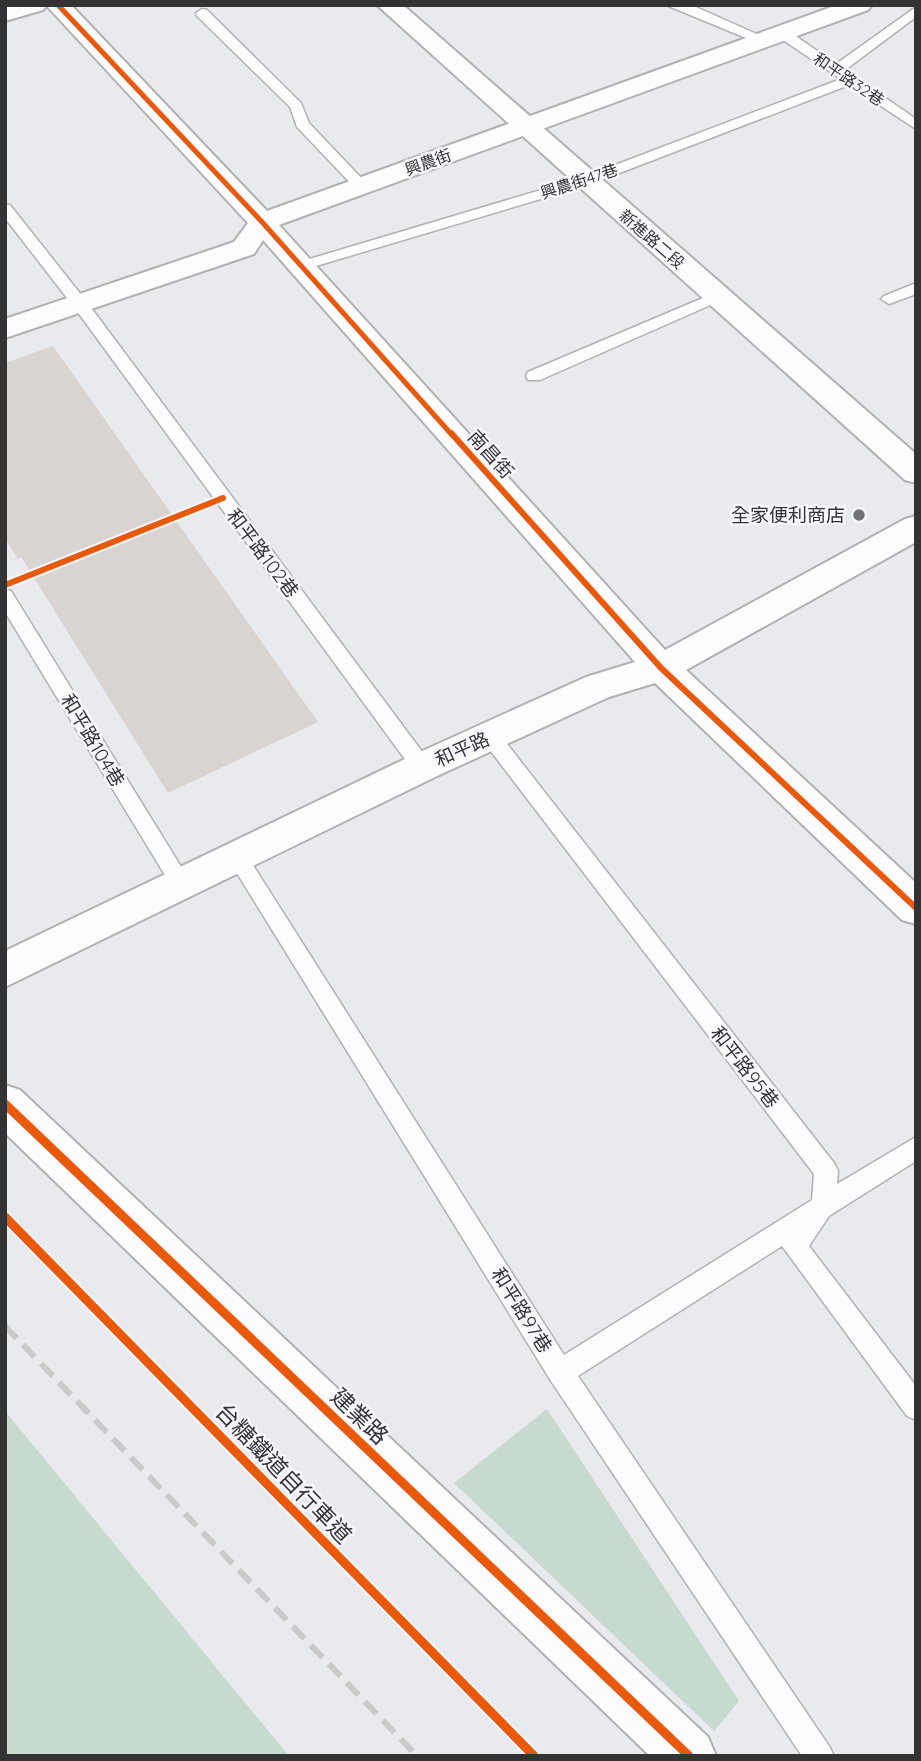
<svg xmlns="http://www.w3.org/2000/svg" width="921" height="1761" viewBox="0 0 921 1761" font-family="Quicksand,'Noto Sans TC',sans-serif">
	<rect width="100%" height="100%" fill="#e9eaee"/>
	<!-- green -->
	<path fill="#c6dacf" d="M547,1409L739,1701L714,1731L454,1483Z
		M5,1411L289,1756H5Z"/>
	<!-- building -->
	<path fill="#d9d3d2" d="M53,346L318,722L168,793L21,557L18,559L5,538V363Z"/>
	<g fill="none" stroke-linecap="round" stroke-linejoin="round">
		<defs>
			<path id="lane" d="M666,5L696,7L770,40L768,43H758Z
				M916,7V17L845,70L916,119V129L849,85L591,184L306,269H296L293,266L296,263L581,178L841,79L777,36V30H787L836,64Z
				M202,9L207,10L301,103L309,123L366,183L368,186L366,189H356L297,127L290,107L197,16L196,13Z
				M5,204L10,205L86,301L429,761L432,767L429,773L422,775L415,773L74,307L5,218Z
				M916,283V294L889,304L881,299L884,296Z
				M717,292L725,297L722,300L540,380H528L526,376L528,372Z
				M5,589L11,591L188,878L192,884L188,890L181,893L174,890L5,612Z
				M490,728L497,731L834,1163L838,1171L837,1184L916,1137V1161L829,1216L809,1246L916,1386V1420L907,1416L782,1246L578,1376L829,1746L834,1756H802L551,1381L227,857L230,851L237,848L244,851L564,1355L812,1200L814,1174L483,741L480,736L483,731Z"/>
			<path id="street" d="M46,5H71L267,211L837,5H872L868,10L279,225L665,650L905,519L916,516V542L686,670L916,883V924L902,920L655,683L609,697L435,777L5,987V951L409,757L586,677L635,662L263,240L254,254L5,338V319L234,242L248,223Z"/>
			<path id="secondary" d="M9,5H47L43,10L5,21V6Z
				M377,5H403L916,454V483L905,480Z
				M5,1085L20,1090L708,1737L716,1756H650L5,1133Z"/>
		</defs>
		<!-- lane casing -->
		<use href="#lane" stroke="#b1b1b4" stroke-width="3"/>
		<!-- street casing -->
		<use href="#street" stroke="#b1b1b4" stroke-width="4"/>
		<!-- secondary casing -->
		<use href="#secondary" stroke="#b1b1b4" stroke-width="4"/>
		<!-- lane -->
		<use href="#lane" fill="#fcfcfc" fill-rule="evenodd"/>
		<!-- street -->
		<use href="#street" fill="#fcfcfc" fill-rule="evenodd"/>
		<!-- secondary -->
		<use href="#secondary" fill="#fcfcfc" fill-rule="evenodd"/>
		<!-- rail -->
		<path stroke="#cacaca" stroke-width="6" stroke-dasharray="17 9" stroke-linecap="butt" d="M5,1326L417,1756"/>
		<defs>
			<path id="cycleway-far2" d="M58,5L262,222L452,435"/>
			<path id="cycleway-far1" d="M451,433L661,668L916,908
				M5,585L223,498"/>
			<path id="cycleway" d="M5,1104L689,1756
				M5,1217L534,1756"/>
		</defs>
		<!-- cycleway-far2 casing -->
		<use href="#cycleway-far2" stroke="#f6f6fd" stroke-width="8"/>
		<!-- cycleway-far1 casing -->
		<use href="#cycleway-far1" stroke="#f6f6fd" stroke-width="10"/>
		<!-- cycleway casing -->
		<use href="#cycleway" stroke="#f6f6fd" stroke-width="13"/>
		<!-- cycleway-far2 -->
		<use href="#cycleway-far2" stroke="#e8590c" stroke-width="5"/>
		<!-- cycleway-far1 -->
		<use href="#cycleway-far1" stroke="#e8590c" stroke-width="6"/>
		<!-- cycleway -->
		<use href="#cycleway" stroke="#e8590c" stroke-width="9"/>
	</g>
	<!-- markers -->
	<circle fill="#737376" stroke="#f6f6fd" stroke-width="2.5" cx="859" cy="515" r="7"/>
	<g text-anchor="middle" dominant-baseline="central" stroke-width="5" stroke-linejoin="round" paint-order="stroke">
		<!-- far-street labels -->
		<g font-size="16" fill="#333336" stroke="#f6f6fd">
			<text transform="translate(849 79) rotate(34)">和平路32巷</text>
			<text transform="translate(428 162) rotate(-20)">興農街</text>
			<text transform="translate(579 181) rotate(-18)">興農街47巷</text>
			<text transform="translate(652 239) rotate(41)">新進路二段</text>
		</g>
		<!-- street labels -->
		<g font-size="19" fill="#333336" stroke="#f6f6fd">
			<text transform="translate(491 454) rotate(48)">南昌街</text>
			<text transform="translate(263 553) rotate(53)">和平路102巷</text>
			<text transform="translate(93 740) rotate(59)">和平路104巷</text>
			<text transform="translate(462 749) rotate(-24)">和平路</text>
			<text transform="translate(745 1067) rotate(52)">和平路95巷</text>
			<text transform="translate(522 1310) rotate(58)">和平路97巷</text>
		</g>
		<!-- poi labels -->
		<g font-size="19" fill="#333336" stroke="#f6f6fd" text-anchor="end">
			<text x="845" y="515">全家便利商店</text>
		</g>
		<!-- near-street labels -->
		<g font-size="23" fill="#333336" stroke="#f6f6fd">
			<text transform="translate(360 1416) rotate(44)">建業路</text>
			<text transform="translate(284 1473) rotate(46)">台糖鐵道自行車道</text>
		</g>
	</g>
	<!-- border -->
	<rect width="921" height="1761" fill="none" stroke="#333336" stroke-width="14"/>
</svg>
